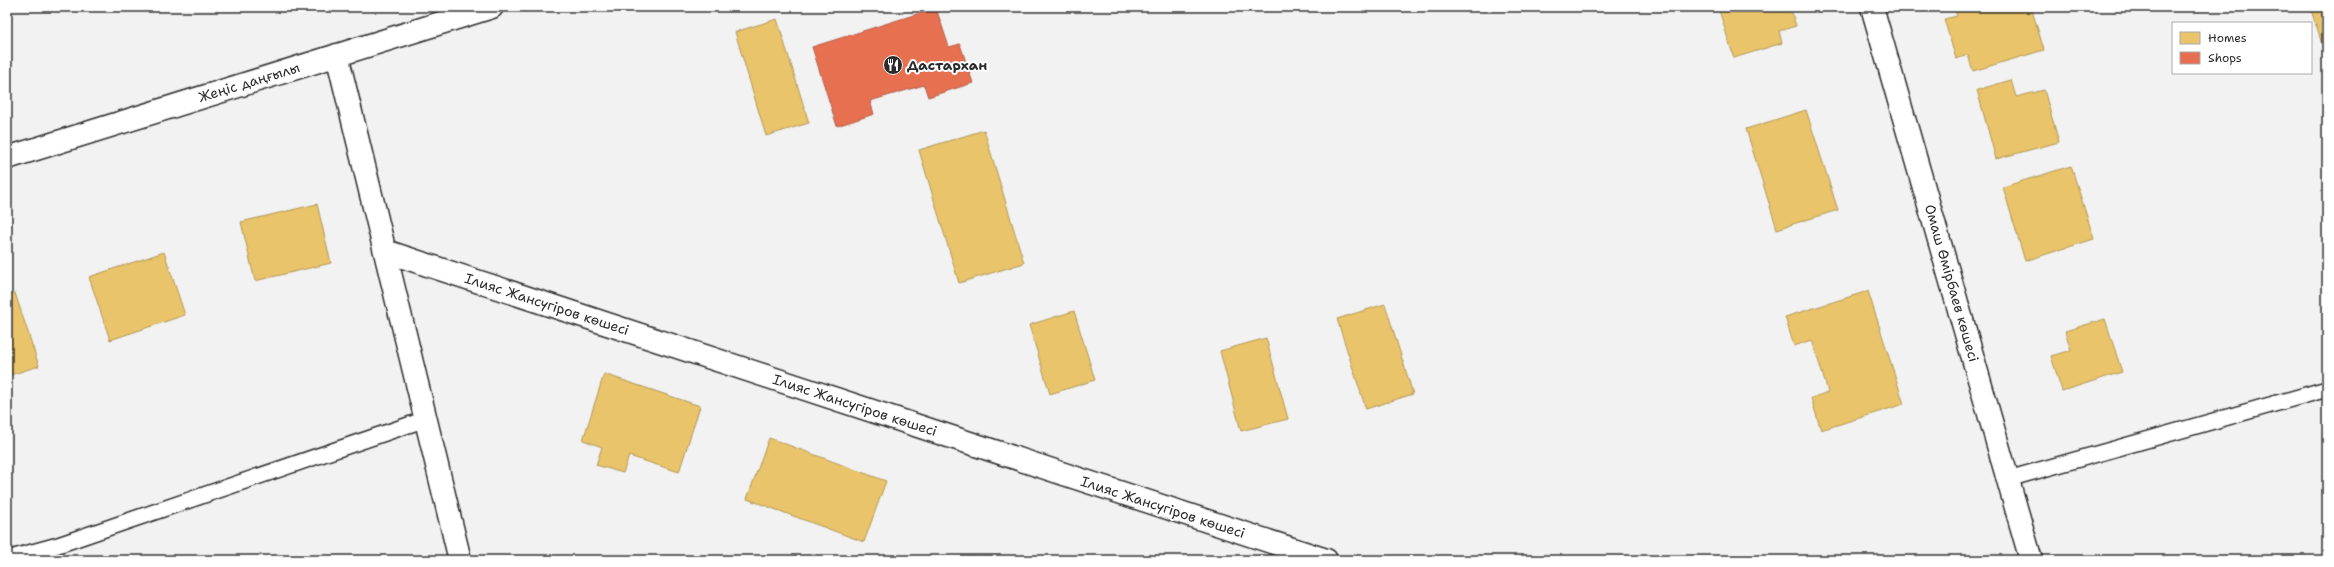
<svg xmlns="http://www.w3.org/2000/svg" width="2334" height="567" viewBox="0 0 2334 567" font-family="'Shantell Sans',sans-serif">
	<rect width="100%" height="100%" fill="#f2f2f2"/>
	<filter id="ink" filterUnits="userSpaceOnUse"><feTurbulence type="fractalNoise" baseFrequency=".025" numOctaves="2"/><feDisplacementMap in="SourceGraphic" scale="8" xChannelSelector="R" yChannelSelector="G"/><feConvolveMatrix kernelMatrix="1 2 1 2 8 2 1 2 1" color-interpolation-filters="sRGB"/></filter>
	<g filter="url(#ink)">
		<!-- homes -->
		<path fill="#e9c46a" stroke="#b09657" d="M1718,7H1790L1796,26L1779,31L1782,43L1734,58Z
			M1954,7H2031L2044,50L1973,71L1968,55L1956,59L1944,19L1957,16Z
			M2310,7H2327V49L2324,50Z
			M777,19L809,123L766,136L735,32Z
			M2011,80L2016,97L2044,90L2059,142L1996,159L1977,90Z
			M1806,110L1838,210L1777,229L1746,129Z
			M984,130L1024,263L959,283L919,150Z
			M2071,166L2094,239L2025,261L2003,187Z
			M317,204L331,263L255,281L241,222Z
			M164,252L185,315L110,340L89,277Z
			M1868,291L1904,404L1821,430L1811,398L1828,392L1812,340L1794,346L1785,317Z
			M15,293L39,366L7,376V295Z
			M1385,304L1413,394L1366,409L1337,319Z
			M1074,311L1095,380L1050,394L1029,325Z
			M2105,319L2122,372L2062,391L2051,356L2071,350L2065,331Z
			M1266,338L1288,419L1241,431L1220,351Z
			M604,374L700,406L679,472L629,456L623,473L596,465L602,447L583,440Z
			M769,438L886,481L864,542L747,499Z"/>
		<!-- shops -->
		<path fill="#e76f51" stroke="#af5b46" d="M936,8L949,47L960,44L973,83L928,97L924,85L870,101L874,114L837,126L812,47Z"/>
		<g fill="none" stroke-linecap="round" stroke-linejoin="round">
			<defs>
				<path id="service" d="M2008,479L2327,389
					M7,559L58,545L426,419"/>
				<path id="minor" d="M1872,7L2031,560
					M337,55L460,560
					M7,158L492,7
					M385,251L1326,560"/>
			</defs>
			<!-- service casing -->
			<use href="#service" stroke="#2b2b2b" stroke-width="18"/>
			<!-- minor casing -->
			<use href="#minor" stroke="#2b2b2b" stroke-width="25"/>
			<!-- service -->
			<use href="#service" stroke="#fff" stroke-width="15"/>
			<!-- minor -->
			<use href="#minor" stroke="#fff" stroke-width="22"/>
		</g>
	</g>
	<!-- icons -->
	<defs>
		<symbol id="restaurant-disc" viewBox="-11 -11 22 22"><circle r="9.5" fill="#2b2b2b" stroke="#fff"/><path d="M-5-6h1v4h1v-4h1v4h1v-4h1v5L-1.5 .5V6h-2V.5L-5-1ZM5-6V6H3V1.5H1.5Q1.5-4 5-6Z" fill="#fff"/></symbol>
	</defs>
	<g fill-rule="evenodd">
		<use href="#restaurant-disc" x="882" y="54" width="22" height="22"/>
	</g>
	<g text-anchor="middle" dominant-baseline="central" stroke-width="4" stroke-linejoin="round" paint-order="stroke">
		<!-- poi labels -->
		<g font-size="14" font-weight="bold" fill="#2b2b2b" stroke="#fff" text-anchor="start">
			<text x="907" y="65">Дастархан</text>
		</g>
		<!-- street labels -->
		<g font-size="14" fill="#2b2b2b" stroke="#fff">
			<text transform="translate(249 82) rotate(-17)">Жеңіс даңғылы</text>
			<text transform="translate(1952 283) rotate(74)">Омаш Өмірбаев көшесі</text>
			<text transform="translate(547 304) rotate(18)">Ілияс Жансүгіров көшесі</text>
			<text transform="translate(855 405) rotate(18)">Ілияс Жансүгіров көшесі</text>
			<text transform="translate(1163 507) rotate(18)">Ілияс Жансүгіров көшесі</text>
		</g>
	</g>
	<!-- margin -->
	<rect width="2334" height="567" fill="none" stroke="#fff" stroke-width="24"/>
	<rect x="12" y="12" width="2310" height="543" fill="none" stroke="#2b2b2b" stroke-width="1.5" filter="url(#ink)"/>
	<!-- legend -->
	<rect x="2172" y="22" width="140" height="52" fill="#ffffff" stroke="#aaaaaa"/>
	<rect x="2180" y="32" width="20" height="12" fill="#e9c46a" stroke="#aaaaaa"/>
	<text x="2208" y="42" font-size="12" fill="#2b2b2b">Homes</text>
	<rect x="2180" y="52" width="20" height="12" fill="#e76f51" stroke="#aaaaaa"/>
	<text x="2208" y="62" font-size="12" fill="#2b2b2b">Shops</text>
</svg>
